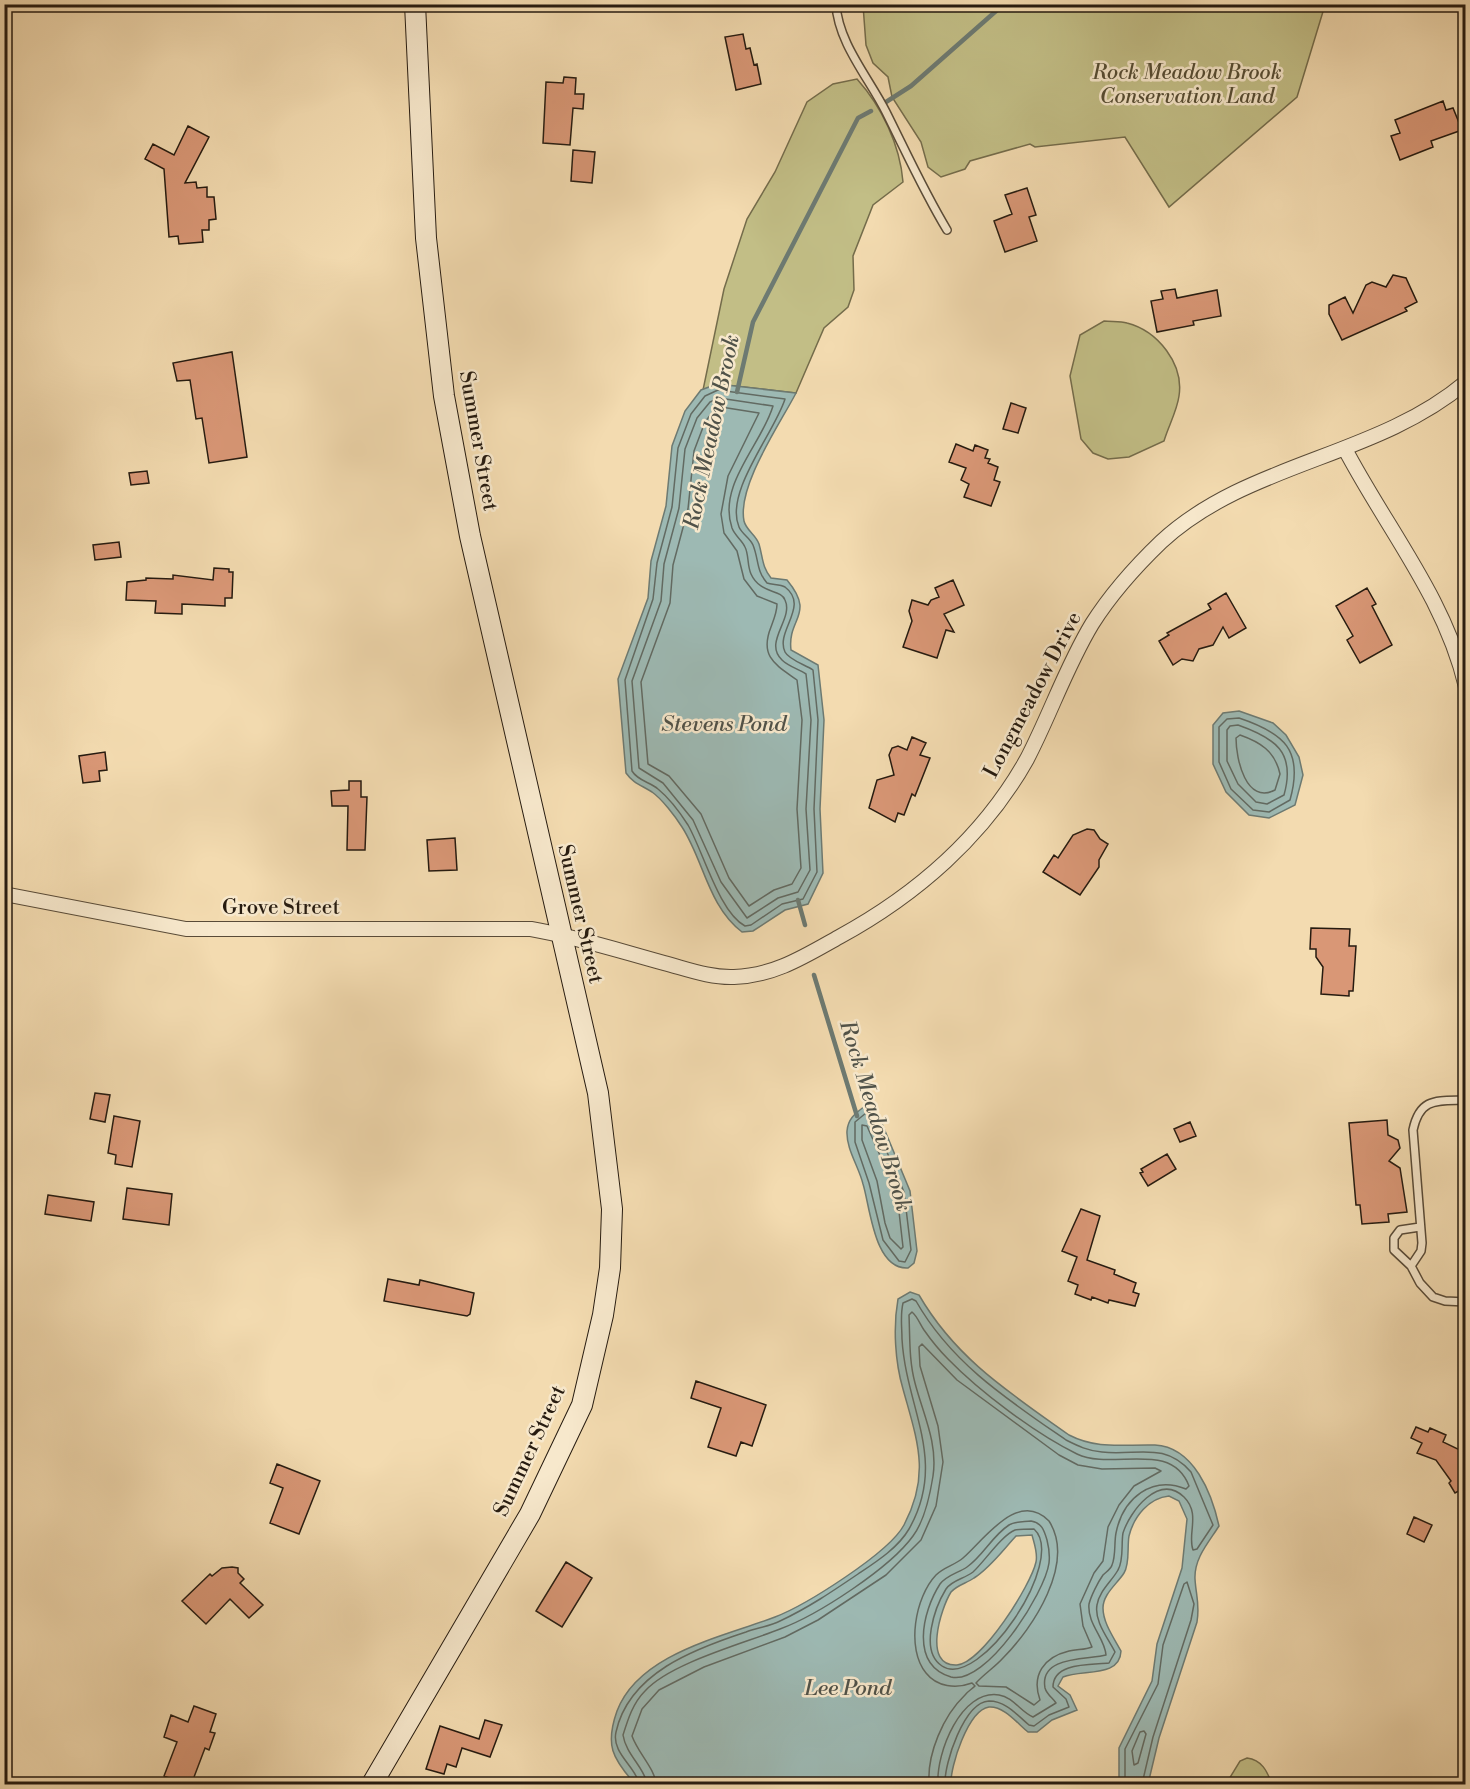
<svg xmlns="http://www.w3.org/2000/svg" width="1470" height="1789" viewBox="0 0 1470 1789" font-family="'Libre Bodoni',serif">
	<rect width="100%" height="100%" fill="#f3dbb0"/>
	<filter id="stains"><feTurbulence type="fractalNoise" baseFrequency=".00333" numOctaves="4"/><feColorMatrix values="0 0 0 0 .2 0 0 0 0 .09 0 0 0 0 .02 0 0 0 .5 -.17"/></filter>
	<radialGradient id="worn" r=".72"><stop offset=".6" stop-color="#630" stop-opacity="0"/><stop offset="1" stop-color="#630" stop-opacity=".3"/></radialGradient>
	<!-- green -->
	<path fill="#c2be86" stroke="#746c4b" stroke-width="1.5" d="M863,5V4L1325,5L1297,97L1169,207L1125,137L1035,147L1030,144L970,161L965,169L941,177L928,167L921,142L892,97L888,77L873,63L866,45Z
		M857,79C882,107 900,145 903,182L873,205L853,256L854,290L848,307L824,328L796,393L718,384L703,390L724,289L747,219L775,172L807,102L833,84Z
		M1104,321C1111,322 1120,321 1127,323C1158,331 1184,364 1179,396C1177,411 1168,427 1164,441L1129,457L1108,459L1093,453L1081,439L1070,376L1080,335Z
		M1247,1758C1262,1760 1267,1771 1272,1784H1226L1240,1761Z"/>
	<!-- water -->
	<path fill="#9db9b3" stroke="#6d7a72" stroke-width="1.5" fill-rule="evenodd" d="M717,384L796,393C780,424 737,486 744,521C746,530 756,535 759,544C763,558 762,567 771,578L787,580C816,615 787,618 791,650L818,665L824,720L820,809L823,873L808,904L785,910L753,931L742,932C708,906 704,861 682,827C675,816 662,799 652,792C641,785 633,783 626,773L618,679L648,598L651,561L666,506L672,446L685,411L701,390Z
		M1239,711L1273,723L1286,735L1299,757L1303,775L1295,805L1269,818L1249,815L1226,792L1213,764V725L1223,713Z
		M865,1106L878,1114L910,1191L917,1251L914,1263L908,1268C874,1270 870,1206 863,1184C859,1167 846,1149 847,1131C848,1118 856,1113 865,1106Z
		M910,1292L919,1295C956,1359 1010,1393 1069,1435C1098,1450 1124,1444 1155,1445C1194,1447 1212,1494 1219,1526C1209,1542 1194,1558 1195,1579C1196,1596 1200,1604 1197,1622L1159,1738L1148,1784H1119V1748L1152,1681L1157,1644L1182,1568L1187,1519L1179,1501L1169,1496C1149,1498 1134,1516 1129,1536C1127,1547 1130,1564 1124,1573C1117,1584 1103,1594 1103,1608C1103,1623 1114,1638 1121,1651C1120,1678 1083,1669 1063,1677L1058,1686L1070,1695L1077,1710L1052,1720L1037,1732H1028C1017,1723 1004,1706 989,1707C968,1710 950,1767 951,1784H635C612,1758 605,1745 617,1711C639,1653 723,1637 775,1617C806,1605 889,1553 904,1525C931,1474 917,1440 903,1389C895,1362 893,1327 898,1299ZM1032,1535C1034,1543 1038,1553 1036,1562C1031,1585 982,1663 957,1665C922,1667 941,1608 951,1592C957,1585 967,1583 974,1578C990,1568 1003,1550 1016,1536Z"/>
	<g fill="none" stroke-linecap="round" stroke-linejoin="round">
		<!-- shore -->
		<path stroke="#626a62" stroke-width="1.5" d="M718,390L785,399C775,432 724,492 739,527C742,534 750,538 753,545C759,560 756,570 767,583C772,585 780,584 785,587C810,606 775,631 785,652C789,660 806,665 813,670L818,720L814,809L817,872L803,899L782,904L751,925L745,926C719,912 703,851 688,825C681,814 669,798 658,789C650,782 638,781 632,771L625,680L653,599L657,563L672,507L678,448L691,414L705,396Z
			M719,398L773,406C762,444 717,485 732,528C735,536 742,540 745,547C749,555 747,565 751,574C760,594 781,589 785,600C794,619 763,642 782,660C788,666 798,669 806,674L811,720L806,809L810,870L798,892L778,898L747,918L721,882L693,820L663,783L639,768L632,681L661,601L664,564L679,508L685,449L697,418L710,402Z
			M721,407L759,413L728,476L721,514L724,533L737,551L744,579L757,596L777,604C777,612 774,619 771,627C759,657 776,665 797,680L802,720L797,809L801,868L792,884L774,890L749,906L729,878L701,814L669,776L648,764L641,682L670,603L673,565L688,509L694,451L705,422L715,409Z
			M1239,718C1284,733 1304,750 1290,800L1269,812L1253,810L1231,789L1219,762V727L1227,719Z
			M1238,725C1275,738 1296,752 1284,795L1267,804L1256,802L1238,784L1227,761V730L1230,726Z
			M1240,735C1260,742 1275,751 1280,774L1275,790C1246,805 1236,759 1236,738Z
			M866,1113L872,1117L904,1192L911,1250L905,1262L899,1261L883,1240L869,1183L855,1142V1122Z
			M862,1125L867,1126L897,1194L903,1247L901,1249L890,1238L885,1223L877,1181L862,1140Z
			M1031,1521C1042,1523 1044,1530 1047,1540C1049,1548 1050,1555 1049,1563C1045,1593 986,1686 951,1677C910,1665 922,1612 940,1584C947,1575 958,1573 967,1567C983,1556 992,1536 1009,1525C1015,1521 1024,1522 1031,1521Z
			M1034,1529C1068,1560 979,1691 942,1666C919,1651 935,1607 946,1589C952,1580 964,1579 973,1572C984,1562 1002,1535 1015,1530C1021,1529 1028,1529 1034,1529Z
			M1144,1731L1146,1734L1138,1763L1134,1765L1132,1751L1140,1732Z
			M639,1784C637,1768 611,1753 616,1732C629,1673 694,1649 746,1632C757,1628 770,1626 780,1621C808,1608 833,1591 858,1574C876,1562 898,1548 909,1529C948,1460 906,1409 902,1339C902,1327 900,1316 903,1303L912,1299L916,1301C951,1363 1008,1400 1066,1440C1078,1446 1088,1451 1102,1452C1137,1456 1164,1441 1191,1472L1213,1525L1197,1549L1193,1550C1187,1534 1201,1514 1184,1497C1159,1473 1130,1511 1123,1533C1121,1544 1124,1560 1118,1570C1112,1581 1099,1591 1097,1605C1094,1621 1108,1638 1115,1652L1109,1663C1091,1665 1053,1662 1053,1687L1066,1699L1069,1707L1049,1715L1034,1726L1029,1725C1017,1715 1006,1701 989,1701C964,1702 944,1764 945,1784
			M647,1784C645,1768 626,1755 623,1735C628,1719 633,1703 645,1691C670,1663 745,1643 780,1629C818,1615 890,1568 913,1536C925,1520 930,1495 933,1476C938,1443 923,1414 915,1383C909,1361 910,1338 909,1315L912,1312C917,1316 920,1324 924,1330C931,1340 939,1350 948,1359C980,1392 1036,1434 1077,1454C1112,1471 1171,1439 1189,1486L1186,1489C1152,1475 1123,1498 1116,1533C1114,1543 1116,1556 1112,1565C1111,1569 1106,1572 1103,1575C1098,1582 1091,1596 1089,1604C1087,1624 1105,1638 1106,1655C1089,1660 1039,1655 1045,1688C1047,1695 1053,1698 1056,1703L1033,1717C1021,1712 1013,1697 999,1695C961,1689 936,1753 938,1784
			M656,1784C655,1769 638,1753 632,1736L642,1709L659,1690L704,1667L785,1637L818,1620L886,1575L921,1540L936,1506L943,1462L938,1426L920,1366L919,1347L922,1344L957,1380L1059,1455L1078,1465L1102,1469L1155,1468L1161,1471L1134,1486L1119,1505L1108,1527L1103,1561L1094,1573L1080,1604L1083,1626L1092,1647C1085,1650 1077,1649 1069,1651C1044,1657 1031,1675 1040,1700L1034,1705L1006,1687L979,1686L976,1683C984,1674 995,1667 1003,1658C1033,1628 1076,1563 1049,1521C1018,1489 984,1540 963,1558C955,1565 944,1567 936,1575C915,1597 906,1649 926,1673C937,1687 956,1689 972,1683L975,1686C972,1689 968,1691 965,1695C943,1716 927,1754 929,1784
			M1125,1784V1749L1158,1684L1163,1645L1184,1584L1187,1582L1194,1604L1191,1620L1153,1737L1142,1784"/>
		<!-- stream -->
		<path stroke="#6d7a72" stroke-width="4.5" d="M886,102L911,86L1004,4
			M737,392L753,322L858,118L871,111
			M798,900L805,925
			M814,975L857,1116"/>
	</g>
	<!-- building -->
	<path fill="#d99776" stroke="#261b10" stroke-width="1.5" d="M743,34L746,49L750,48L754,65L757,64L761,84L736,90L725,37Z
		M564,77L576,78L575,94H584L583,109L573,108L570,145L543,143L546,82L563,83Z
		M1443,101L1446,110L1453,108L1462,130L1431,141L1433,147L1400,160L1391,136L1400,133L1395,120Z
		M188,126L209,137L185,183L196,182L197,188L207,187V197H214L216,219L209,220V230H202L203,242L179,244L178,236L169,237L164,169L145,159L153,144L174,155Z
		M573,150L595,152L592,183L571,181Z
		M1027,188L1036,215L1029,217L1037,241L1005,252L994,221L1012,214L1005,195Z
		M1393,275L1406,278L1417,302L1405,308L1407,311L1342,340L1329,314V305L1345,297L1353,313L1366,285L1372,282L1386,287Z
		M1175,289L1177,298L1217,290L1221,316L1193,321L1194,325L1157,332L1151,301L1163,299L1161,291Z
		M232,352L247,457L209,463L202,418L196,419L190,380L177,381L173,363Z
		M1011,403L1026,408L1018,433L1003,429Z
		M956,444L973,451L975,445L988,450L985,458L990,459L988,463L998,467L994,480L1000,482L991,506L964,497L969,484L961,480L966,468L949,462Z
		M147,471L149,483L131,485L129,473Z
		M119,542L121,557L95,560L93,545Z
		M214,568L229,569V572H233L232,598H225V606L182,604V614L155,613L156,601L126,600L127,582L146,580V578L173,579V575L213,580Z
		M953,580L964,605L944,614L954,632L946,630L937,658L903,647L912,621L909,611L912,600L928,605L931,600L939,597L935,588Z
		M1367,588L1376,604L1372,606L1392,645L1360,663L1347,640L1353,636L1336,606Z
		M1226,593L1246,628L1229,638L1223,627L1213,645L1199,649L1193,661L1182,659L1173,665L1159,641L1169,635L1167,633L1211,609L1208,604Z
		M912,737L926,743L920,755L930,758L915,796L912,794L904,815L898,813L895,822L869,808L877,780L894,775L889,755L892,748L898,746L907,750Z
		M105,752L107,770L99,771L100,781L83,783L79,756Z
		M349,781H361V797H367L365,850H347L348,806H332L331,791L349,790Z
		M1087,829L1094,830L1100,839L1108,844L1099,860V867L1080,895L1043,872L1054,855L1058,858L1073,835Z
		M455,838L457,870L429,871L427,840Z
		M1311,928L1350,929L1349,946H1356L1353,991H1349V996L1321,994L1323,967L1316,957V949H1310Z
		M95,1093L110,1095L105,1122L90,1119Z
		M114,1116L140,1121L132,1167L115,1164L116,1155L108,1153Z
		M1387,1120L1388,1135L1398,1140L1400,1148L1389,1161L1400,1168L1407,1212L1388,1214L1389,1222L1362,1224L1360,1205H1356L1349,1123Z
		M1190,1122L1196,1136L1180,1142L1174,1129Z
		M1167,1154L1176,1169L1148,1186L1140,1173L1143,1172L1141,1169Z
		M127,1188L172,1194L169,1225L123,1219Z
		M48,1195L94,1202L91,1221L45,1214Z
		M1081,1209L1100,1216L1087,1260L1115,1270L1114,1274L1136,1283L1133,1292L1139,1294L1135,1306L1109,1300L1108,1303L1092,1297L1091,1300L1075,1294L1078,1285L1068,1281L1077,1257L1062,1251Z
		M388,1279L419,1285L420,1280L474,1293L470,1314L467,1316L384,1301Z
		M696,1381L766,1405L752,1446L741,1442L736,1456L708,1447L721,1408L691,1398Z
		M1416,1427L1428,1432L1430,1428L1446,1435L1443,1442L1460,1450L1466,1456V1487L1455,1493L1449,1483L1451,1481L1436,1460L1417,1453L1422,1443L1411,1438Z
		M277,1464L320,1481L299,1534L270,1523L283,1488L270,1483Z
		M1414,1517L1432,1525L1424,1542L1407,1534Z
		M566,1562L592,1578L562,1627L536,1611Z
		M232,1567L238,1568V1573L244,1579L240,1583L263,1605L249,1618L230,1599L206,1624L182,1601L210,1574L212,1576L222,1568Z
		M194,1706L216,1714L210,1732L215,1733L209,1750L205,1748L191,1785H187L164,1776L177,1742L164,1737L171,1715L188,1722Z
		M485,1720L502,1725L490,1757L462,1748L456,1767L447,1764L444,1774L426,1769L440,1726L479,1739Z"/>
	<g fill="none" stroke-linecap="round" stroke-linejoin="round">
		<defs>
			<path id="service" d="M836,4C838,43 869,78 886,112C906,152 924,192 947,230
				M1420,1227L1400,1230L1394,1238V1250L1411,1266L1420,1283L1433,1297L1445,1301L1466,1302
				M1411,1266L1421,1251L1422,1243L1413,1130C1420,1097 1437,1101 1466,1100"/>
			<path id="minor" d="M1345,449C1387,529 1445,598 1466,687
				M4,894L186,929H531C577,937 620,951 664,963C687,969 710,978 734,977C774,976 805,956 839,937C916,895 984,836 1027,759C1050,715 1066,667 1092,624C1111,594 1135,567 1161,542C1247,462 1376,458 1466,382"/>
			<path id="secondary" d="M372,1784L530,1514L582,1405L603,1315L610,1268L612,1209L598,1093L470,536L444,396L426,238L415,4"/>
		</defs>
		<!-- service casing -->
		<use href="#service" stroke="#594b38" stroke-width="10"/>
		<!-- minor casing -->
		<use href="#minor" stroke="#594b38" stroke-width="16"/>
		<!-- secondary casing -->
		<use href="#secondary" stroke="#261b10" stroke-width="22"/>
		<!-- service -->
		<use href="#service" stroke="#f7e8cc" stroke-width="7"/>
		<!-- minor -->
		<use href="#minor" stroke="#f7e8cc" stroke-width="14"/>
		<!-- secondary -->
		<use href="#secondary" stroke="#f7e8cc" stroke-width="20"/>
	</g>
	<g text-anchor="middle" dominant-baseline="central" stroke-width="5" stroke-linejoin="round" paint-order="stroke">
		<!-- park labels -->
		<g font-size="21" font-style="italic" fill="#554c33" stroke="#f7e8cc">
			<text x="1187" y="73">Rock Meadow Brook<tspan x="1187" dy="24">Conservation Land</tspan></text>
		</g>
		<!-- street labels -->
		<g font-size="21" fill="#261b10" stroke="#f7e8cc">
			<text transform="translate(478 441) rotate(80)">Summer Street</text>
			<text transform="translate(1033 695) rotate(-62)">Longmeadow Drive</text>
			<text x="281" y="908">Grove Street</text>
			<text transform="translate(580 914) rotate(77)">Summer Street</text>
			<text transform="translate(530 1451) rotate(-65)">Summer Street</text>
		</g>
		<!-- water labels -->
		<g font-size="22" font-style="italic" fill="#505249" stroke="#f7e8cc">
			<text transform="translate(712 432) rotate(-78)">Rock Meadow Brook</text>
			<text x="724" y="724">Stevens Pond</text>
			<text transform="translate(875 1116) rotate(73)">Rock Meadow Brook</text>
			<text x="848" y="1688">Lee Pond</text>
		</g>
	</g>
	<!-- margin -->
	<rect width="1470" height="1789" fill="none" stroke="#f3dbb0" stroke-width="24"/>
	<rect x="6" y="6" width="1458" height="1777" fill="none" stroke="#261b10" stroke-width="3"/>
	<rect x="12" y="12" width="1446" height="1765" fill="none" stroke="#261b10" stroke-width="1.5"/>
	<rect width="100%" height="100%" filter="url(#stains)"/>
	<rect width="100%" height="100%" fill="url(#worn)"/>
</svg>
